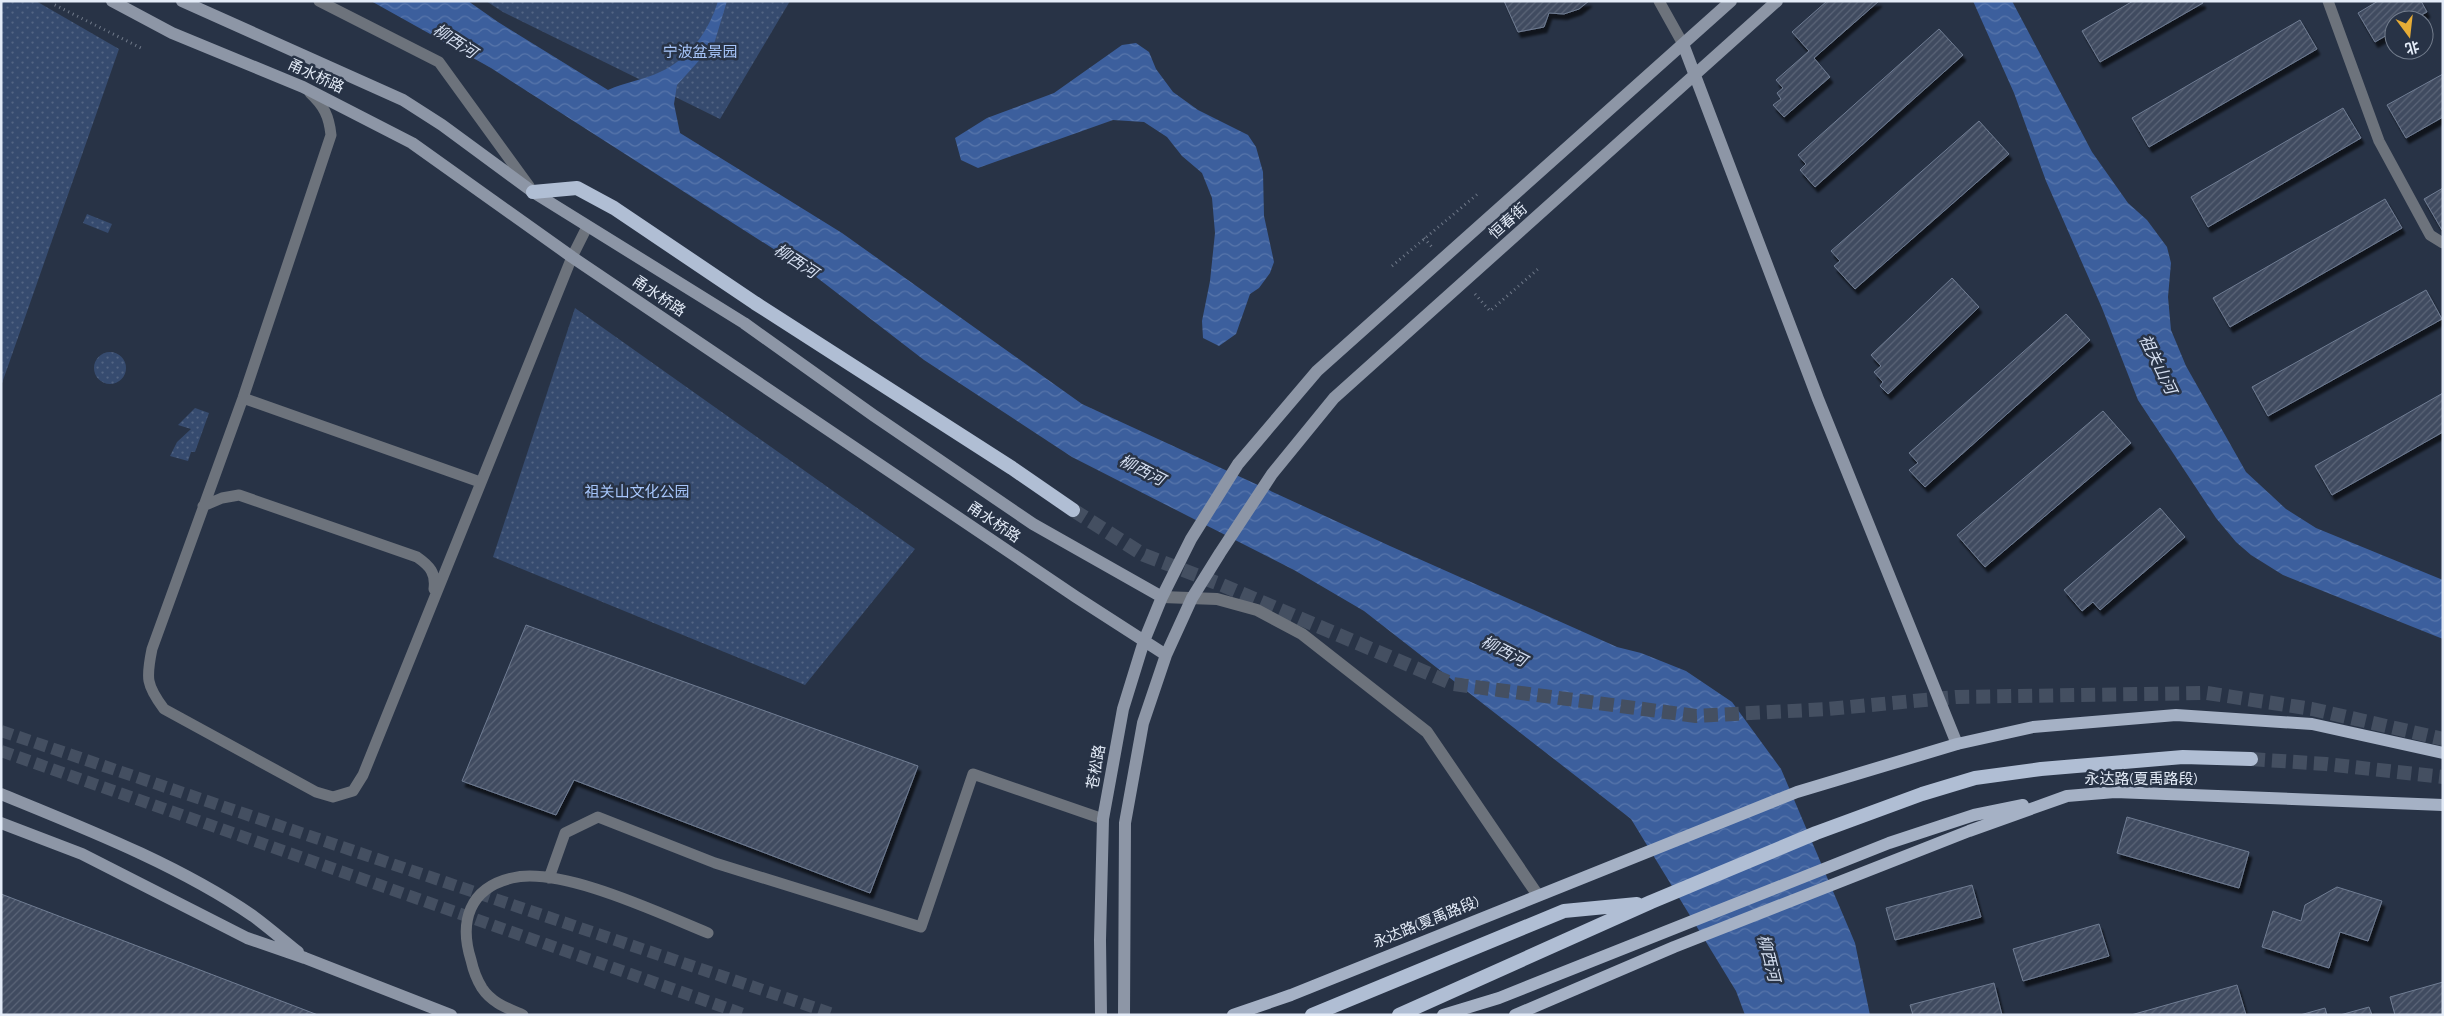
<svg xmlns="http://www.w3.org/2000/svg" width="2444" height="1016" viewBox="0 0 2444 1016" font-family="Raleway,'Noto Sans SC',sans-serif">
	<defs>
		<pattern id="grass-dots" width="8" height="8" patternUnits="userSpaceOnUse" patternTransform="scale(1.25)"><rect width="8" height="8" fill="#364b6f"/><path d="M2 2h.1M6 6h.1" fill="none" stroke="#536584" stroke-width="1.8" stroke-linecap="round"/></pattern>
		<pattern id="water-waves" width="16" height="10" patternUnits="userSpaceOnUse" patternTransform="scale(1.25)"><rect width="16" height="10" fill="#3c5f9d"/><path d="M0 5q4-4 8 0t8 0" fill="none" stroke="#5876ab"/></pattern>
		<pattern id="building-hatch" width="6" height="6" patternUnits="userSpaceOnUse" patternTransform="scale(1.25)"><rect width="6" height="6" fill="#404b60"/><path d="M-1 1l2-2M0 6l6-6M5 7l2-2" fill="none" stroke="#5b6578"/></pattern>
		<filter id="shadow"><feDropShadow dx="3" dy="5.5" stdDeviation="1" flood-color="#0009"/></filter>
	</defs>
	<rect width="100%" height="100%" fill="#283346"/>
	<!-- grass -->
	<path fill="url(#grass-dots)" d="M1,1H36L119,49L1,386Z
		M486,1H790L720,119L503,12Z
		M87,214L112,224L108,233L83,223Z
		M575,308L915,549L805,685L493,557Z
		M94 368a16 16 0 1 1 32 0a16 16 0 1 1-32 0Z
		M195,408L209,413L195,452H191L188,461L170,456L177,442L191,429L178,425Z"/>
	<!-- water -->
	<path fill="url(#water-waves)" d="M371,1H468L498,22L608,90C625,82 644,80 660,72C689,59 709,31 718,1H727L714,44L677,85L674,104L680,133L842,233L1082,404L1390,546L1617,647L1641,653L1686,671L1732,702L1781,769L1855,943L1870,1015H1745L1736,991L1631,819L1364,611L1294,570L1072,457L924,360L811,273L491,68Z
		M1973,1H2012L2092,152L2128,203L2147,220L2167,247L2171,263L2168,297L2171,330L2186,366L2246,472L2286,509L2316,528L2443,580V639L2283,575L2251,555L2236,542L2216,518L2138,400L2102,308L2046,181L2014,93Z
		M1136,43L1149,52L1156,69L1173,92L1198,110L1248,135L1256,147L1263,172L1264,216L1274,262L1270,273L1259,288L1250,294L1236,334L1219,346L1203,338L1202,321L1210,281L1215,233L1212,198L1202,173L1182,156L1167,137L1144,122L1113,120L978,168L961,160L955,138L987,118L1054,93L1122,45Z"/>
	<!-- building -->
	<path fill="url(#building-hatch)" stroke="#707d93" filter="url(#shadow)" d="M1504,1H1589L1579,9L1564,14L1549,13L1544,27L1518,32Z
		M1827,1H1879L1814,58L1830,77L1784,117L1773,105L1781,99L1777,93L1783,88L1776,80L1809,51L1792,32Z
		M2133,1H2202L2203,3L2100,62L2082,31Z
		M2378,1H2421L2427,12L2412,20H2394V31L2375,42L2358,13Z
		M2300,20L2317,49L2149,147L2132,118Z
		M1939,29L1963,55L1815,187L1800,170L1806,164L1798,155Z
		M2443,74V117L2406,138L2387,105Z
		M2343,108L2361,138L2208,227L2191,197Z
		M1979,121L2009,154L1855,289L1834,266L1840,261L1831,251Z
		M2443,188V230H2442L2424,199Z
		M2385,199L2402,228L2230,327L2213,298Z
		M1952,278L1979,307L1888,394L1880,386L1883,382L1874,372L1881,366L1871,355Z
		M2426,290L2442,319L2268,416L2252,387Z
		M2066,314L2090,340L1925,487L1909,470L1918,463L1909,453Z
		M2443,393V432L2332,495L2315,466Z
		M2103,411L2131,443L1985,567L1957,535Z
		M2160,508L2185,537L2100,610L2093,602L2082,611L2064,590Z
		M526,625L918,766L870,893L574,780L556,815L462,781Z
		M2127,817L2249,852L2239,888L2117,853Z
		M1972,885L1981,917L1895,940L1886,908Z
		M2337,887L2382,901L2368,941L2340,932L2329,968L2262,947L2273,911L2301,921L2305,905Z
		M1,894L318,1015H1Z
		M2099,924L2109,956L2023,981L2013,949Z
		M2443,982V1015H2395L2390,997Z
		M1994,983L2002,1015H1913L1910,1005Z
		M2237,985L2246,1015H2131Z
		M2369,1007L2372,1015H2340Z
		M2325,1008L2327,1015H2300Z"/>
	<g fill="none" stroke-linecap="round" stroke-linejoin="round">
		<!-- primary-tunnel -->
		<path stroke="#444f61" stroke-width="12" stroke-dasharray="12 6" stroke-linecap="butt" d="M1,731L836,1015
			M1,751L746,1015"/>
		<!-- trunk-tunnel -->
		<path stroke="#444f61" stroke-width="14" stroke-dasharray="14 7" stroke-linecap="butt" d="M1073,510L1144,555L1222,585L1453,684L1696,716L1828,709L1956,697L2207,693L2312,709L2443,739
			M2251,759L2326,764L2443,777"/>
		<!-- path -->
		<path stroke="#707a8a" stroke-width="3" stroke-dasharray="1 4" stroke-linecap="butt" d="M53,1V4L143,49
			M1424,238L1432,247
			M1392,266L1480,192
			M1475,294L1490,311L1538,269"/>
		<!-- service -->
		<path stroke="#6d737c" stroke-width="11" d="M319,1L439,62L529,186
			M1659,1L1683,44
			M2328,1L2379,141L2430,235L2443,243
			M310,93C324,106 329,116 331,135L243,398L152,649C146,678 146,685 164,709L316,792L333,797L353,791L363,775L572,257L587,227
			M243,398L480,482
			M203,506L222,498L239,495L417,557C430,566 436,573 434,589
			M549,878L565,833L598,817L715,863L921,927L973,774L1103,819
			M523,1015C507,1008 492,1003 482,988C477,980 473,969 471,960C459,922 469,888 512,878C561,866 661,914 708,933"/>
		<!-- tertiary -->
		<path stroke="#6d737c" stroke-width="12" d="M1162,597L1217,599L1257,610L1302,634L1427,732L1537,894"/>
		<!-- secondary -->
		<path stroke="#8d96a6" stroke-width="12" d="M112,1L172,33L303,87L412,143L572,257L1076,597L1166,655
			M182,1L403,100L442,125L533,192L744,323L873,415L1033,524L1162,597
			M1683,44L1818,399L1957,744
			M1,794C84,828 179,865 253,916C268,927 283,940 298,952
			M1,823L82,854L247,938L305,958L451,1015
			M1101,1015L1100,940L1103,819L1123,709L1144,641L1162,597L1191,539L1238,464L1317,371L1731,1
			M1124,1015L1125,823L1143,723L1166,655L1192,598L1220,553L1272,474L1334,398L1777,1"/>
		<!-- primary -->
		<path stroke="#a5b1c5" stroke-width="12" d="M1233,1015L1291,995L1797,792L1957,744L2033,727L2176,715L2312,724L2443,753
			M1443,1015L1499,998L1889,843L1974,815L2023,805
			M1515,1015L1674,947L1969,831L2067,796L2115,792L2443,805"/>
		<!-- trunk -->
		<path stroke="#b0bed4" stroke-width="14" d="M533,192L577,188L614,208L755,303L1012,468L1073,510
			M1312,1015L1564,911L1637,904
			M1399,1015L1651,902L1816,833L1922,794L1975,778L2041,769L2183,757L2251,759"/>
	</g>
	<g text-anchor="middle" dominant-baseline="central" stroke-width="5" stroke-linejoin="round" paint-order="stroke">
		<!-- park labels -->
		<g font-size="15" fill="#a7c6fb" stroke="#283346">
			<text x="700" y="52">宁波盆景园</text>
			<text x="637" y="492">祖关山文化公园</text>
		</g>
		<!-- street labels -->
		<g font-size="15" fill="#e4ecf8" stroke="#283346">
			<text transform="translate(316 76) rotate(25)">甬水桥路</text>
			<text transform="translate(1508 221) rotate(-42)">恒春街</text>
			<text transform="translate(659 296) rotate(34)">甬水桥路</text>
			<text transform="translate(994 522) rotate(34)">甬水桥路</text>
			<text transform="translate(1096 767) rotate(-80)">苍松路</text>
			<text x="2141" y="779">永达路(夏禹路段)</text>
			<text transform="translate(1426 922) rotate(-22)">永达路(夏禹路段)</text>
		</g>
		<!-- water labels -->
		<g font-size="16" font-style="italic" fill="#d5dff1" stroke="#283346">
			<text transform="translate(455 41) rotate(33)">柳西河</text>
			<text transform="translate(796 261) rotate(33)">柳西河</text>
			<text transform="translate(2158 364) rotate(64)">祖关山河</text>
			<text transform="translate(1142 470) rotate(27)">柳西河</text>
			<text transform="translate(1504 651) rotate(27)">柳西河</text>
			<text transform="translate(1769 958) rotate(76)">柳西河</text>
		</g>
	</g>
	<!-- border -->
	<rect width="2444" height="1016" fill="none" stroke="#e4ecf8" stroke-width="5"/>
	<!-- north arrow -->
	<g transform="translate(2409 35) rotate(165)"><circle r="24" fill="#283346" stroke="#737d8d"/>
	<path d="M0-4L9 19L0 12L-9 19Z" fill="#e6ac36"/>
	<text y="-8" font-size="14" font-weight="bold" text-anchor="middle" fill="#e4ecf8">北</text>
	</g>
</svg>
